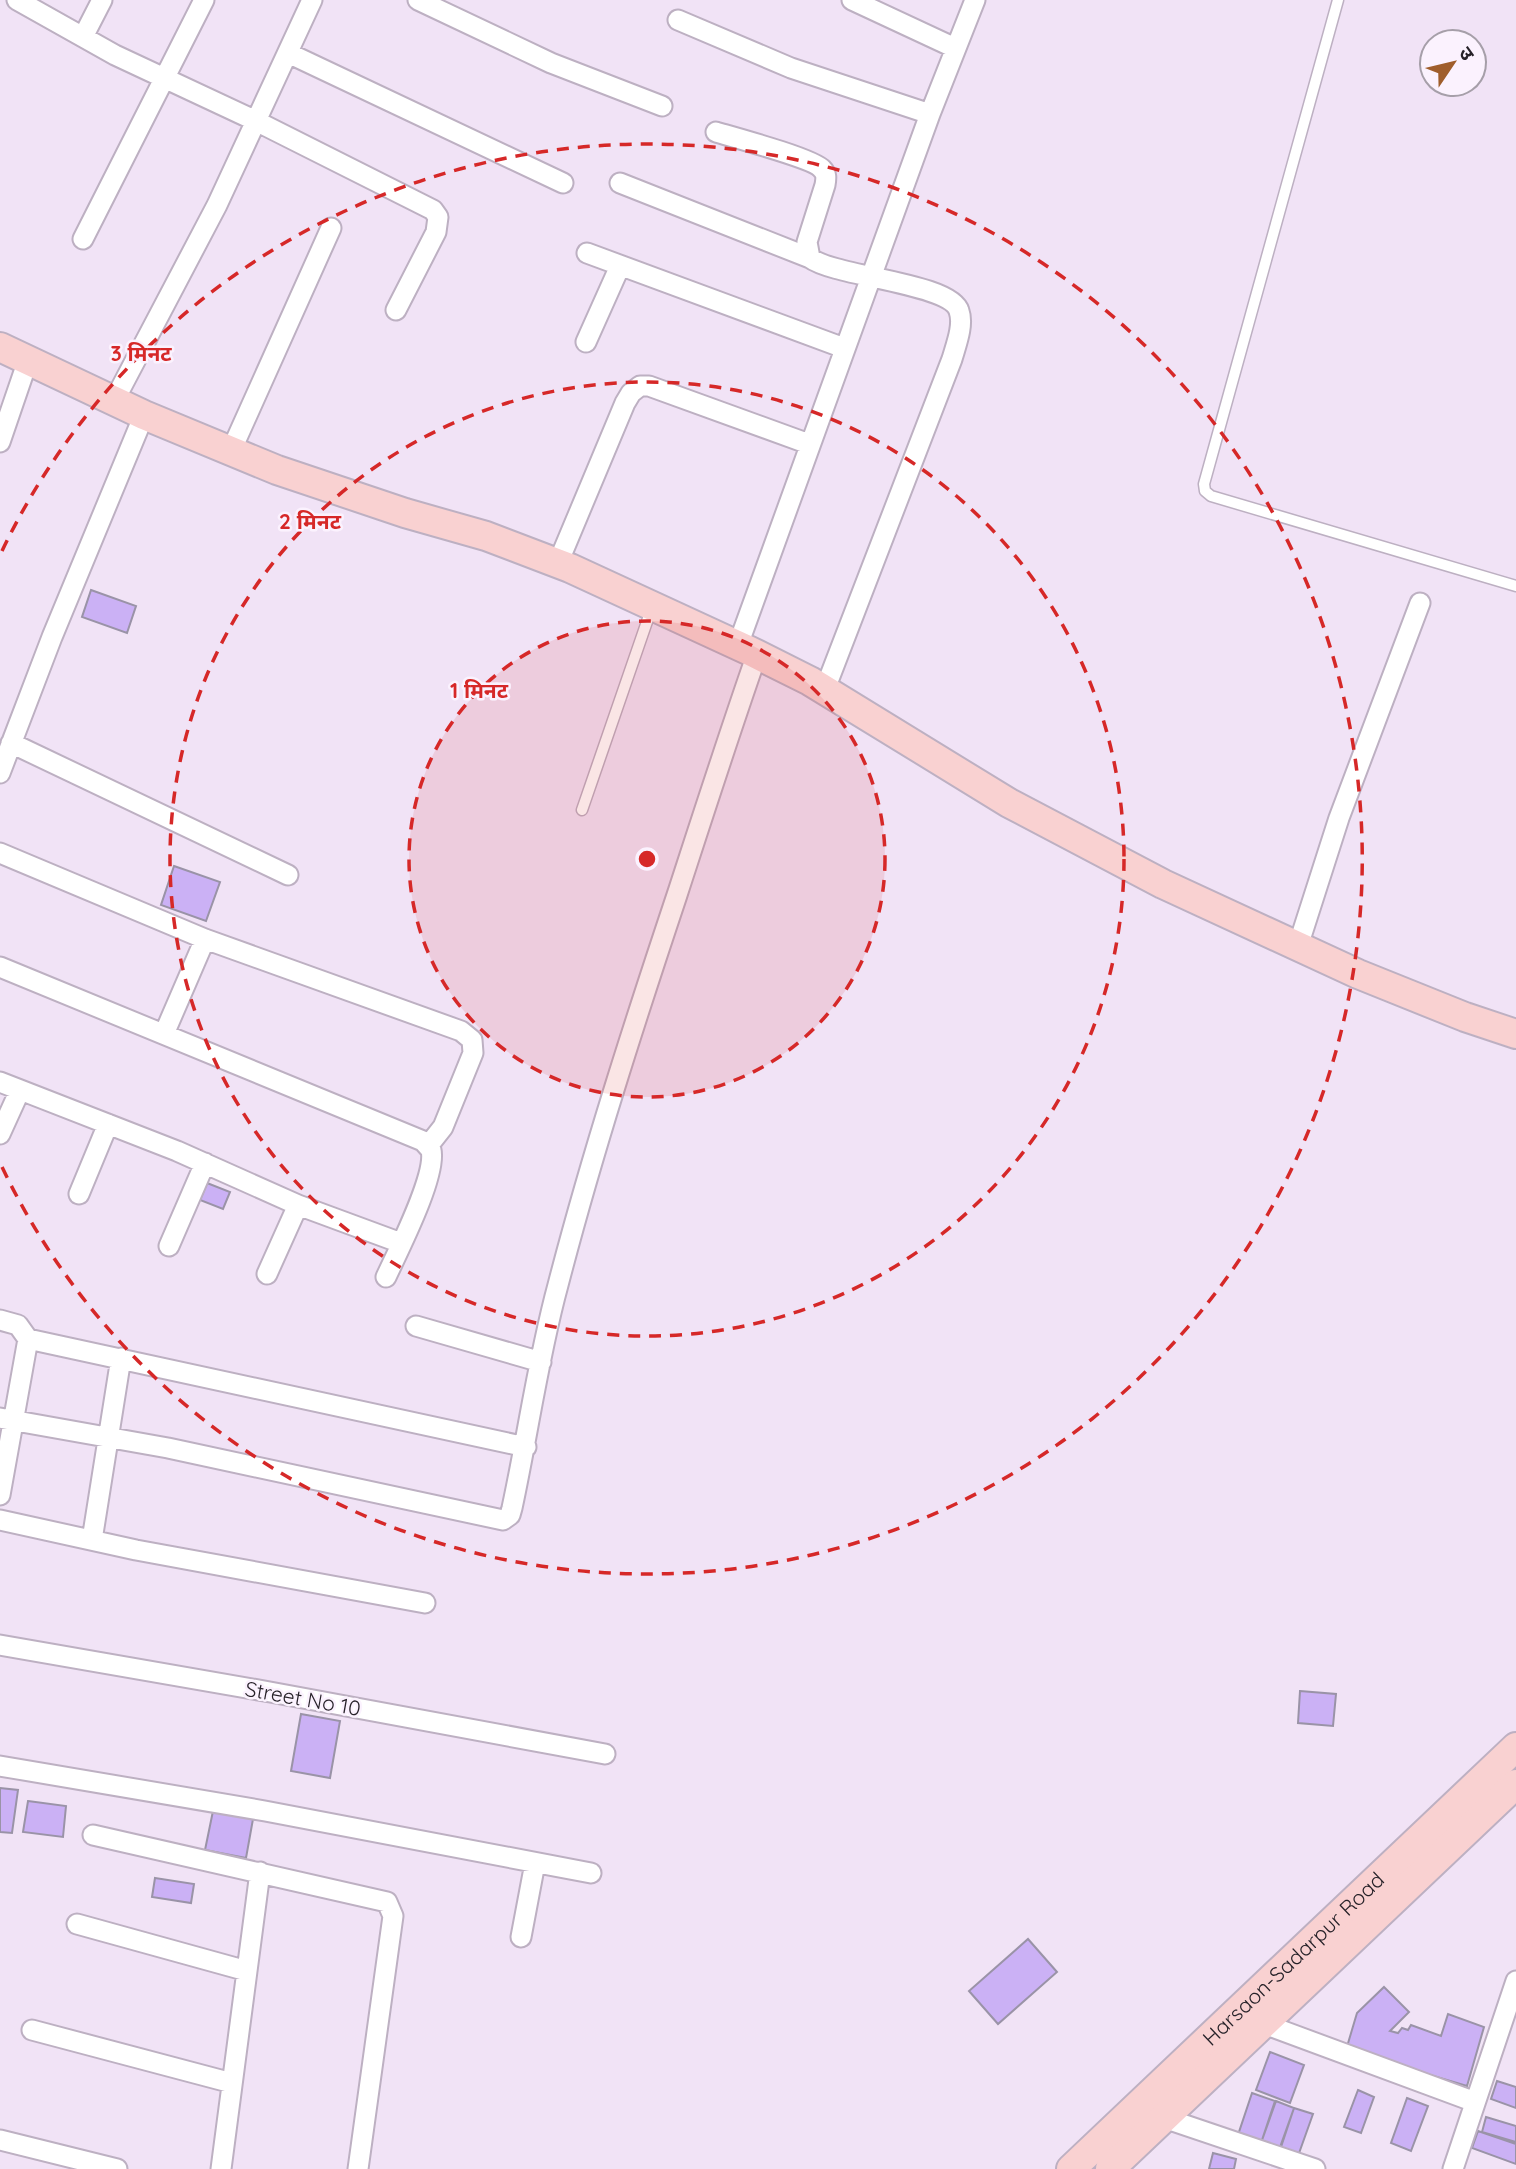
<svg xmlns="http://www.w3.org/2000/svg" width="1516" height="2169" viewBox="0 0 1516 2169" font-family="Quicksand,'Noto Sans Devanagari',sans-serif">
	<rect width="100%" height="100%" fill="#f1e3f6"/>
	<!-- building -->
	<path fill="#cbb1f5" stroke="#9a93a7" stroke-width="2" d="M91,590L136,606L127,633L82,617Z
		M174,866L220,882L206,921L161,905Z
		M207,1183L230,1192L223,1209L200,1200Z
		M1300,1691L1336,1694L1333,1726L1298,1723Z
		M301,1714L340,1721L330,1778L291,1771Z
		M0,1788L18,1790L12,1833L0,1832Z
		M28,1801L66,1806L63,1837L23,1832Z
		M213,1811L253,1819L246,1858L205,1850Z
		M155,1878L194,1884L191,1903L152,1897Z
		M1028,1939L1057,1972L998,2024L969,1991Z
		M1384,1987L1409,2012L1390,2031L1398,2033L1402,2028L1408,2030L1411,2025L1441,2036L1448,2014L1484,2027L1467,2086L1346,2050L1357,2013Z
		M1270,2052L1304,2065L1290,2103L1256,2090Z
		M1497,2081L1516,2087V2108L1491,2099Z
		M1358,2090L1374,2097L1361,2133L1344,2127Z
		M1252,2093L1275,2101L1261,2143L1238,2135Z
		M1407,2098L1428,2106L1411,2151L1391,2143Z
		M1276,2101L1294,2108L1279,2150L1261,2143Z
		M1294,2108L1313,2114L1298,2156L1280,2150Z
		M1486,2117L1516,2126V2142L1482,2132Z
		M1478,2131L1516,2144V2164L1472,2148Z
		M1213,2153L1236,2159L1234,2169H1209Z"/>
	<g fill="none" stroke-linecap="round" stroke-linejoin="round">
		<defs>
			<path id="lane" d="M1338,0L1204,484L1205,491L1211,496L1516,586
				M582,810L651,610"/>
			<path id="street" d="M17,0L115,55L256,121L433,210L438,217L436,232L396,310
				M418,0L551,63L662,106
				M852,0L955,48
				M678,20L791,68L930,114
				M83,37L102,0
				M288,53L563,183
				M716,132C733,137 814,159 822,169C827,174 826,179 825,185L807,242L810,258C836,277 951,283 959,311C964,325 956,345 952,359L825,689
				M620,183L810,258
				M83,239L204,0
				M587,253L844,348
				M586,342L620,266
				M114,401L217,205L312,0
				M0,442L28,360
				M231,451L331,228
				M558,563L625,403L631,393L640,386H649L809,444
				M738,645L930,114L975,0
				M11,743L288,875
				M0,773L52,637L144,415
				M0,853L205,939L461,1031L472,1040L473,1053L443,1127L428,1146
				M1298,946L1339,818L1420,603
				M0,967L423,1141L431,1150C437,1175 398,1251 386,1277
				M164,1034L205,939
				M0,1082L177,1151L298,1205L401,1243
				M0,1134L20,1090
				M79,1194L108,1124
				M169,1246L205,1163
				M267,1274L298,1205
				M0,1320L18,1325L28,1339L0,1495
				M416,1326L541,1362
				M28,1339L526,1447
				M0,1418L168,1448L503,1520L510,1515L512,1508C528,1434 538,1358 558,1285C592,1154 634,1024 677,895C703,815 729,734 757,654
				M0,1520L136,1550L425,1603
				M92,1540L121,1358
				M0,1645L270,1692L605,1754
				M0,1766L265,1811L591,1873
				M93,1835L387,1902L393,1916L358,2169
				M77,1924L247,1971
				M521,1937L535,1863
				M1264,2024L1475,2102
				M32,2030L232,2083
				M1164,2118L1315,2169
				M0,2140L117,2169
				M221,2169L260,1872
				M1453,2169L1516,1981"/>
			<g id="secondary">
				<path d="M0,347L144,415L277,470L405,513L486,536L570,568L750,651L810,681L1009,803L1163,884L1358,974L1465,1017L1516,1034"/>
				<path id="s1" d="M1071,2169L1516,1747"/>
				<path d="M1110,2169L1516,1784"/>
			</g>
		</defs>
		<!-- lane casing -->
		<use href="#lane" stroke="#bdb0c2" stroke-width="13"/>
		<!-- street casing -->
		<use href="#street" stroke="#bdb0c2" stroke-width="23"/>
		<!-- secondary casing -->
		<use href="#secondary" stroke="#bdb0c2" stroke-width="32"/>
		<!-- lane -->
		<use href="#lane" stroke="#fff" stroke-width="10"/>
		<!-- street -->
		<use href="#street" stroke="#fff" stroke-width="19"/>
		<!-- secondary -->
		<use href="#secondary" stroke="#f9d1d1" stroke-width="28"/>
	</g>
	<!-- distance rings -->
	<circle cx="647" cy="859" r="238" fill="#d62828" fill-opacity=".12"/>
	<g fill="none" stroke="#d62828" stroke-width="3.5" stroke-dasharray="12 9">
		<circle cx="647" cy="859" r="238"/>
		<circle cx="647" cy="859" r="477"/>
		<path d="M2 551A715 715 0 1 1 2 1167"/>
	</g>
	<g text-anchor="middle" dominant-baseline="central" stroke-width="5" stroke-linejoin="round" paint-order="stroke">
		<!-- street labels -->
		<g font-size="21" fill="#272229" stroke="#fbf2fe">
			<text transform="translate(303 1698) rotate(10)">Street No 10</text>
			<text stroke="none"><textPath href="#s1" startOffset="306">Harsaon-Sadarpur Road</textPath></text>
		</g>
	</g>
	<circle cx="647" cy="859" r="10" fill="#d62828" stroke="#fbf2fe" stroke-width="3.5"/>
	<g font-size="21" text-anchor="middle" font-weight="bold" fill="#d62828" stroke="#fbf2fe" stroke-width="5" stroke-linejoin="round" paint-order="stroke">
		<text x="141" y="361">3 मिनट</text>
		<text x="310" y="529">2 मिनट</text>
		<text x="479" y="698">1 मिनट</text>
	</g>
	<!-- north arrow -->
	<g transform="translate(1453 63) rotate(55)"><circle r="33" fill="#fbf2fe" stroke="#a69fa9" stroke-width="2"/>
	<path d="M0-5L12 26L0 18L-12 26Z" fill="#a05e2c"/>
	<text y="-10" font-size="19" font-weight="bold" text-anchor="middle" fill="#272229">उ</text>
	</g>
</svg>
